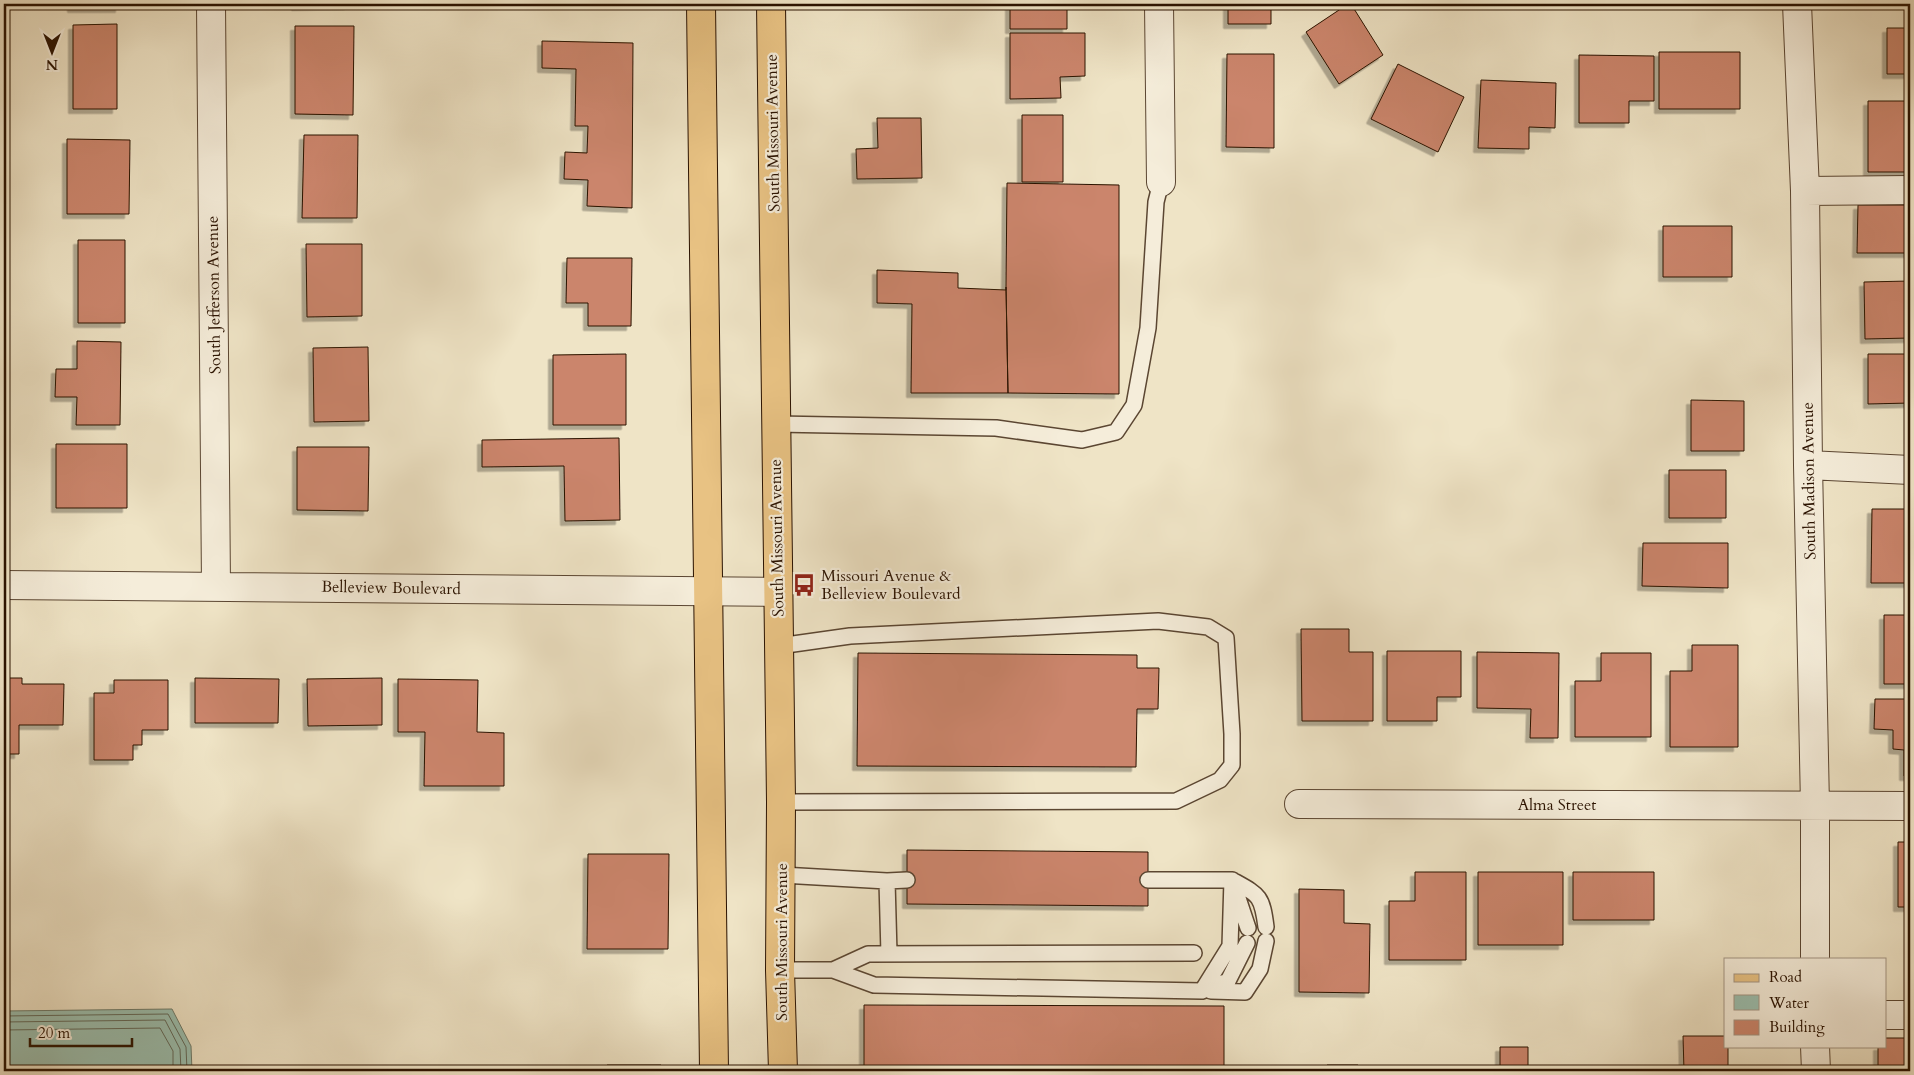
<svg xmlns="http://www.w3.org/2000/svg" width="1914" height="1075" viewBox="0 0 1914 1075" font-family="Cardo,serif">
	<defs>
		<filter id="shadow"><feDropShadow dx="-4.5" dy="4.5" stdDeviation="0" flood-color="#0004"/></filter>
	</defs>
	<rect width="100%" height="100%" fill="#efe4c6"/>
	<filter id="stains"><feTurbulence type="fractalNoise" baseFrequency=".004" numOctaves="4"/><feColorMatrix values="0 0 0 0 .2 0 0 0 0 .09 0 0 0 0 .02 0 0 0 .5 -.17"/></filter>
	<radialGradient id="worn" r=".72"><stop offset=".6" stop-color="#630" stop-opacity="0"/><stop offset="1" stop-color="#630" stop-opacity=".3"/></radialGradient>
	<!-- water -->
	<path fill="#9bbfaf" stroke="#6e7a69" d="M172,1009L191,1046L192,1071H4V1011Z"/>
	<g fill="none" stroke-linecap="round" stroke-linejoin="round">
		<!-- shore -->
		<path stroke="#626858" stroke-width="1" d="M4,1016L168,1014L186,1047L187,1071
			M4,1022L165,1020L180,1049L181,1071
			M4,1030L160,1028L173,1051V1071"/>
	</g>
	<!-- building -->
	<path fill="#cb856c" stroke="#2a1200" filter="url(#shadow)" d="M72,4H120V8H72Z
		M296,4H349V5L296,6Z
		M1010,4H1067V29H1010Z
		M1228,4H1271V24H1228Z
		M1348,4H1351L1383,55L1339,84L1306,32Z
		M117,24V109H73V25Z
		M295,26H354L353,115L295,114Z
		M1887,28H1910V74H1887Z
		M1010,33H1085V76L1060,77L1061,98L1010,99Z
		M542,41L633,43L632,208L587,206L588,180L564,179L565,152L587,153L588,126H575L576,69L542,68Z
		M1659,52H1740V109H1659Z
		M1227,54H1274V148L1226,147Z
		M1579,55L1654,56V101H1629V123H1579Z
		M1398,64L1464,97L1438,152L1371,119Z
		M1481,80L1556,83L1555,128L1529,127V149L1478,148Z
		M1868,101H1910V172H1868Z
		M1022,115H1063V182H1022Z
		M877,118H921L922,178L857,179L856,149L878,148Z
		M304,135H358L357,218H302Z
		M67,139L130,140L129,214H67Z
		M1007,183L1119,185V394L1008,393L1006,287Z
		M1858,205H1910V253H1857Z
		M1663,226H1732V277H1663Z
		M78,240H125V323H78Z
		M306,244H362V316L307,317Z
		M567,258H632L631,326H588V303H566Z
		M877,270L958,273V288L1006,290V287L1008,393H911L912,304L877,303Z
		M1910,281V338L1865,339L1864,282Z
		M77,341L121,342L120,425H76L77,397H55L56,369H77Z
		M368,347L369,421L314,422L313,348Z
		M626,354V425H553V355Z
		M1868,354H1910V403L1868,404Z
		M1691,400L1744,401V451H1691Z
		M619,438L620,520L565,521L564,466L482,467V440Z
		M56,444H127V508H56Z
		M297,447H369L368,511L297,510Z
		M1669,470H1726V518H1669Z
		M1872,509H1910V583H1871Z
		M1643,543H1728V588L1642,586Z
		M1884,615H1910V684H1884Z
		M1301,629H1349V652H1373V721H1302Z
		M1692,645H1738V747H1670V671H1692Z
		M1387,651H1461V697H1437V721H1387Z
		M1477,652L1559,653L1558,738H1530L1531,709L1477,708Z
		M858,653L1137,655V668H1159L1158,709H1137L1136,767L857,766Z
		M1601,653H1651V737H1575V681H1601Z
		M4,678H22V684H64L63,725H19V754H4Z
		M195,678L279,679L278,723H195Z
		M382,678V725L308,726L307,679Z
		M398,679L478,680L477,732L504,733V786H424L425,732H398Z
		M114,680H168V730H142V745H133V760H94V693H114Z
		M1875,699H1910V776H1904V750L1893,749V730L1874,729Z
		M1898,842H1910V907H1898Z
		M907,850L1148,852V906L907,904Z
		M588,854H669L668,949H587Z
		M1415,872H1466V960H1389V901H1415Z
		M1478,872H1563V945H1478Z
		M1573,872H1654V920H1573Z
		M1299,889L1344,890V923L1370,924L1369,993L1299,992Z
		M864,1005L1224,1006V1071H864Z
		M1683,1036H1725V1046H1728V1071H1684Z
		M1885,1038H1910V1071H1878V1046H1885Z
		M1500,1047H1528V1071H1500Z
		M607,1065H661V1071H607Z
		M1327,1065H1358V1071H1327Z"/>
	<g fill="none" stroke-linecap="round" stroke-linejoin="round">
		<defs>
			<path id="lane" d="M776,424L996,428L1082,440L1116,432L1134,405L1148,328L1156,202L1161,182
				M779,646L850,636L1158,621L1208,627L1226,638L1232,734V765L1220,780L1176,801L781,802
				M782,875L887,881L907,880
				M1148,880H1232L1248,928
				M887,881L889,954
				M780,970H833L868,954L1194,953
				M833,970L874,985L1202,991L1228,981L1247,943
				M1202,991L1230,946L1232,880C1259,895 1262,895 1266,927
				M1211,991L1245,992L1260,969L1266,941"/>
			<path id="street" d="M211,4L216,586
				M1159,4L1161,182
				M1797,4L1805,191L1808,465L1815,806V959
				M1805,191L1910,190
				M1808,465L1910,470
				M4,585L778,592
				M1299,804L1910,806
				M1885,1015H1910
				M1815,1046L1816,1071"/>
			<path id="primary" d="M701,4L714,1071
				M771,4L781,802L780,970L783,1071"/>
		</defs>
		<!-- lane casing -->
		<use href="#lane" stroke="#5b4632" stroke-width="18"/>
		<!-- street casing -->
		<use href="#street" stroke="#5b4632" stroke-width="30"/>
		<!-- primary casing -->
		<use href="#primary" stroke="#2a1200" stroke-width="30"/>
		<!-- lane -->
		<use href="#lane" stroke="#f5edda" stroke-width="15"/>
		<!-- street -->
		<use href="#street" stroke="#f5edda" stroke-width="28"/>
		<!-- primary -->
		<use href="#primary" stroke="#e8c283" stroke-width="28"/>
	</g>
	<!-- icons -->
	<defs>
		<symbol id="bus-bare" viewBox="-9 -9 18 18"><path d="M-5-6H5V4H4V6H2V4H-2V6H-4V4H-5ZM-3.5-4V0h7V-4ZM-3.5 1.2v1.5H-2V1.2ZM2 1.2v1.5H3.5V1.2Z" fill="#8f2418" stroke="#f5edda" stroke-width="2.5" paint-order="stroke"/></symbol>
	</defs>
	<g fill-rule="evenodd">
		<use href="#bus-bare" x="788" y="569" width="32" height="32"/>
	</g>
	<g text-anchor="middle" dominant-baseline="central" stroke-width="4.5" stroke-linejoin="round" paint-order="stroke">
		<!-- street labels -->
		<g font-size="16" fill="#2a1200" stroke="#f5edda">
			<text transform="translate(773 133) rotate(-91)">South Missouri Avenue</text>
			<text transform="translate(214 295) rotate(-91)">South Jefferson Avenue</text>
			<text transform="translate(1809 481) rotate(-91)">South Madison Avenue</text>
			<text transform="translate(777 538) rotate(-91)">South Missouri Avenue</text>
			<text transform="translate(391 588) rotate(1)">Belleview Boulevard</text>
			<text x="1557" y="805">Alma Street</text>
			<text transform="translate(782 942) rotate(-90)">South Missouri Avenue</text>
		</g>
		<!-- poi labels -->
		<g font-size="16" fill="#2a1200" stroke="#f5edda" text-anchor="start">
			<text x="821" y="576">Missouri Avenue &amp;<tspan x="821" dy="18">Belleview Boulevard</tspan></text>
		</g>
	</g>
	<!-- margin -->
	<rect width="1914" height="1075" fill="none" stroke="#efe4c6" stroke-width="20"/>
	<rect x="5" y="5" width="1904" height="1065" fill="none" stroke="#2a1200" stroke-width="2.5"/>
	<rect x="10" y="10" width="1894" height="1055" fill="none" stroke="#2a1200"/>
	<!-- legend -->
	<rect x="1724" y="958" width="162" height="90" fill="#f5edda" stroke="#a49583"/>
	<rect x="1734" y="974" width="25" height="8" fill="#e8c283" stroke="#a49583"/>
	<text x="1769" y="982" font-size="15" fill="#2a1200">Road</text>
	<rect x="1734" y="995" width="25" height="15" fill="#9bbfaf" stroke="#a49583"/>
	<text x="1769" y="1008" font-size="15" fill="#2a1200">Water</text>
	<rect x="1734" y="1020" width="25" height="15" fill="#cb856c" stroke="#a49583"/>
	<text x="1769" y="1032" font-size="15" fill="#2a1200">Building</text>
	<!-- north arrow -->
	<g transform="translate(52 52) rotate(180)" stroke="#f5edda" stroke-width="4" paint-order="stroke">
	<path d="M0-4L9 19L0 12L-9 19Z" fill="#2a1200"/>
	<text y="-8" font-size="14" font-weight="bold" text-anchor="middle" fill="#2a1200">N</text>
	</g>
	<!-- scale -->
	<path d="M30 1038v8h102v-8" fill="none" stroke="#2a1200" stroke-width="2.5"/>
	<text x="38" y="1038" font-size="15" fill="#2a1200" stroke="#f5edda" stroke-width="4" paint-order="stroke">20 m</text>
	<rect width="100%" height="100%" filter="url(#stains)"/>
	<rect width="100%" height="100%" fill="url(#worn)"/>
</svg>
